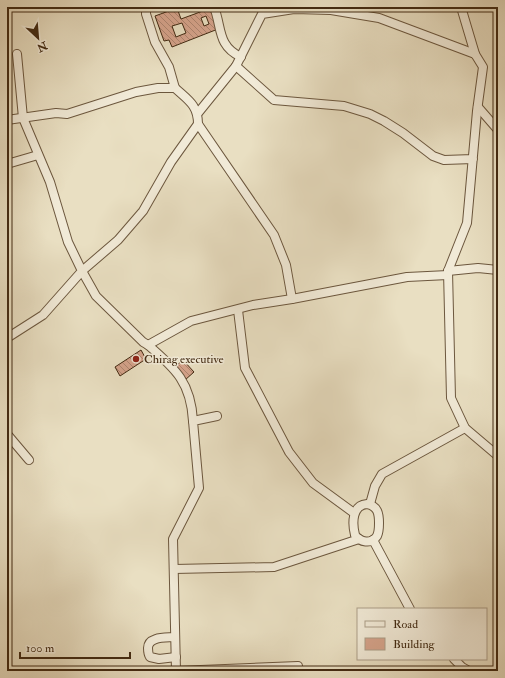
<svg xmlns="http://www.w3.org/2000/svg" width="505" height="678" viewBox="0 0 505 678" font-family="'IM FELL Double Pica',serif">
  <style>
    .building { fill: url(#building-back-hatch); stroke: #422a12; fill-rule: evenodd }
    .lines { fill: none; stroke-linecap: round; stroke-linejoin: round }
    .minor-casing { stroke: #6c573e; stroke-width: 10 }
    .minor { stroke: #f1ead7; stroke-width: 8 }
    .poi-dot { fill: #8f2418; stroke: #f1ead7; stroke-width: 1.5 }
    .labels { text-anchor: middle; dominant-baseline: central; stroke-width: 3; stroke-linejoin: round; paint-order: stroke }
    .poi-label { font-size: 12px; fill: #422a12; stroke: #f1ead7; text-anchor: start }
  </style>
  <defs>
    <pattern id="building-back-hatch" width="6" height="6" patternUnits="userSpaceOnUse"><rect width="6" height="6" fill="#d5a38b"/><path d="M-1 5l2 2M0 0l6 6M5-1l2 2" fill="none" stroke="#ae8570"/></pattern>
  </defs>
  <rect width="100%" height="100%" fill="#e9dfc2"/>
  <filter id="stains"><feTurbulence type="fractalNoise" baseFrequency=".005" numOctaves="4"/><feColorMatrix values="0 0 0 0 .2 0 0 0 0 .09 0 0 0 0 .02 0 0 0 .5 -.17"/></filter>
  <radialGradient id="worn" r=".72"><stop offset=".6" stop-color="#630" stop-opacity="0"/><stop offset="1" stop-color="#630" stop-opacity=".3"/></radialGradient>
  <g class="building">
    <path d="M 177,8 L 181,19 L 211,8 L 218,29 L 172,47 L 169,40 L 164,41 L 155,16 ZM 206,16 L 209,24 L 204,26 L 201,18 ZM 182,23 L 186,33 L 176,37 L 172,26 Z"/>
    <polygon points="141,350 146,359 120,376 115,367"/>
    <polygon points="183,360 194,372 185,380 174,367"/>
  </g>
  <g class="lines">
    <defs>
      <g id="minor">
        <polyline points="146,7 146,14 155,42 169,67 175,88"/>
        <path d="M 214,7 C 222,27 217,46 241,57"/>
        <polyline points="461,7 475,54"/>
        <polyline points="478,107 498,130"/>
        <polyline points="198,113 236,66"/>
        <path d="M 7,120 L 56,113 L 67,114 L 136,92 L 158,88 L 175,88 C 188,100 198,105 198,124 L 274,235 L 286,265 L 292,299"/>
        <polyline points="198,124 171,162 143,211 118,240 82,271 96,296 143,342 148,345 191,321 253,305 292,299 407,277 448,275"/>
        <polyline points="473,159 444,160 433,156 403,133 384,121 370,114 344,106 274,100 236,66 262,14 294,9 331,10 379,18 475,54 483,67 477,111 467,223 448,271 451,398 465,428 498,456"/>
        <polyline points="7,164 38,155"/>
        <polyline points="448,271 478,268 498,270"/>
        <polyline points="238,310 245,368 289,452 313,483 354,513"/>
        <polyline points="7,338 43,315 82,271 68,242 50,182 23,118 17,54"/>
        <path d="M 148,345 C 176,369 191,383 193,421"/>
        <polyline points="7,434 29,460"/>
        <path d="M 367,504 C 378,506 379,514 379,523 C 379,528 379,532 377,536 C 371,545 360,542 355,535 C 352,523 352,505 367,504 Z"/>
        <polyline points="370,504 375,486 382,474 465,428"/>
        <polyline points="373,540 410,609"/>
        <polyline points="174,569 274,567 359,539"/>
        <path d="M 175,637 C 167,638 148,636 148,648 C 148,652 148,654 150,657 L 159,659 L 176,657"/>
        <polyline points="454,659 462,667 469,671"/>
        <polyline points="176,671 173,539 199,488 193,421 217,416"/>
        <polyline points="176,671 298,666 298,671"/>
      </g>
    </defs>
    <use href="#minor" class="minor-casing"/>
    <use href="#minor" class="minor"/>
  </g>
  <circle class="poi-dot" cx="136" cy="359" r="4"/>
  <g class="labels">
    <g class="poi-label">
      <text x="144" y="359">Chirag executive</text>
    </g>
  </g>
  <rect width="505" height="678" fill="none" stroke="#e9dfc2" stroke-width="24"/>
  <rect x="8" y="8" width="489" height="662" fill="none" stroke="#422a12" stroke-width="2"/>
  <rect x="12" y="12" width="481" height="654" fill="none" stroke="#422a12"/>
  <rect x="357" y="608" width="130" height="52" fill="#f1ead7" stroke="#ab9d88"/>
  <rect x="365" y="621" width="20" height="6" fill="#f1ead7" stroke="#ab9d88"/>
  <text x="393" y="628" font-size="12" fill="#422a12">Road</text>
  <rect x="365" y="638" width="20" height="12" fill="#d5a38b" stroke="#ab9d88"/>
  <text x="393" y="648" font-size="12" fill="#422a12">Building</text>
  <g transform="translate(38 38) rotate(154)" stroke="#f1ead7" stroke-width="3" paint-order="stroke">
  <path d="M0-3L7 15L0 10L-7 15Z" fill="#422a12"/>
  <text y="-6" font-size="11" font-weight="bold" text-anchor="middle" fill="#422a12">N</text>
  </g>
  <path d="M20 652v6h110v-6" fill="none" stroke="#422a12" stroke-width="2"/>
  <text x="26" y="652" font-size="12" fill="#422a12" stroke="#f1ead7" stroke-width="3" paint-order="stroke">100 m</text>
  <rect width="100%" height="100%" filter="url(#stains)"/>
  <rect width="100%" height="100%" fill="url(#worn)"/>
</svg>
